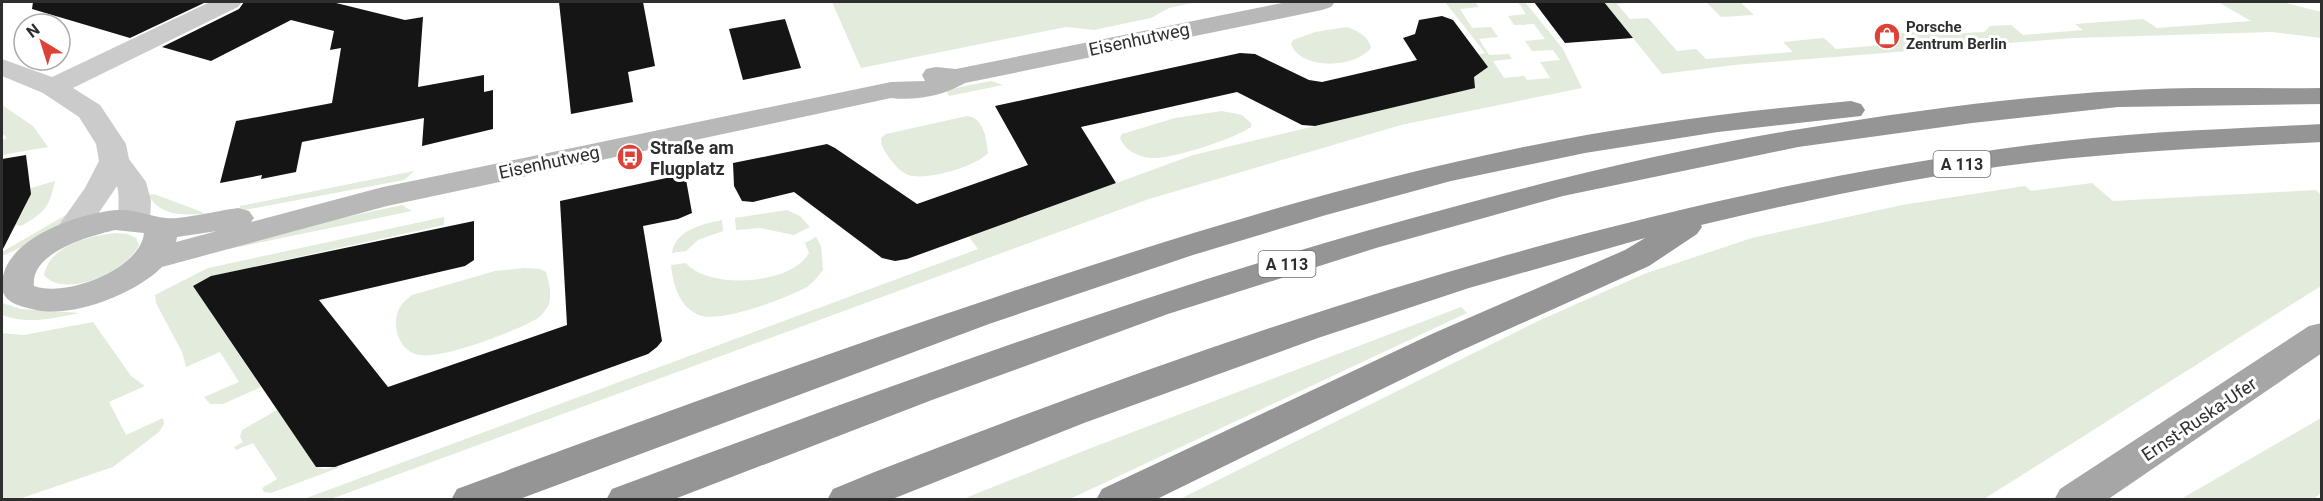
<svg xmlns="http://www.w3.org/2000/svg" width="2323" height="501" viewBox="0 0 2323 501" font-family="Roboto,sans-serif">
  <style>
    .green { fill: #e2ebdc }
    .building { fill: #151515 }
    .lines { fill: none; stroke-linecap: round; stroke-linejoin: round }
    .street { fill: #cbcbcb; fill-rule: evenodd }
    .secondary { fill: #b8b8b8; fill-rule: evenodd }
    .primary { fill: #a6a6a6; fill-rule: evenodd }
    .highway { fill: #959595; fill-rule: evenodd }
    .labels { text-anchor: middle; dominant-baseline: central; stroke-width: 6; stroke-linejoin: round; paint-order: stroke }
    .far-poi-label { font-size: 15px; font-weight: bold; fill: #2e2e2e; stroke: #fff; text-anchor: start }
    .shield { fill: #fff; stroke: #6d6d6d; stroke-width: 1.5 }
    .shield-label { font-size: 16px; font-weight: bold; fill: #2e2e2e }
    .street-label { font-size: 18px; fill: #2e2e2e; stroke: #fff }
    .poi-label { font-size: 18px; font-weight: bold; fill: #2e2e2e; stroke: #fff; text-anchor: start }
  </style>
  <rect width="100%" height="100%" fill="#fff"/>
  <g class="green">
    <polygon points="832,2 1196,2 1169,8 1151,18 1094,30 1066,27 861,68"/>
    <polygon points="1445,2 1475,2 1479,7 1460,9 1472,28 1491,27 1498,37 1479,39 1489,55 1509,54 1512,59 1493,61 1504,78 1524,76 1527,80 1550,78 1540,62 1560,60 1553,50 1532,51 1525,41 1545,39 1534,24 1514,25 1508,16 1526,14 1518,2 1525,2 1563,49 1582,88 1401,125 1149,199 331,499 301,500 978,249 969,237 1193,155 1470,89 1471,77 1478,55 1485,53"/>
    <polygon points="1604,2 1634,2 1617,4 1630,19 1648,18 1677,51 1696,49 1706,59 1793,52 1783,42 1824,38 1836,49 1895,44 1885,34 1932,31 1941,34 1984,32 1990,26 2011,25 2023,35 2083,30 2075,24 2143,19 2157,28 2251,21 2218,2 2282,2 2321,12 2322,38 2272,32 2073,38 1734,65 1662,74"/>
    <polygon points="1706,2 1740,2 1754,15 1721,17"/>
    <path d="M 1346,27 C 1357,30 1369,37 1371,48 C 1356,68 1301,71 1291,44 L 1293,40 L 1315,32 Z"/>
    <polygon points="991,81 1003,85 949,96 946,90"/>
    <polygon points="2,105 33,126 48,147 2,155 2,140 7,138 2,133"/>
    <path d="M 1222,111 L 1242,115 L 1251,123 L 1251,127 C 1234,139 1175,158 1154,158 C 1140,158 1125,151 1120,138 L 1122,134 L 1175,118 Z"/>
    <path d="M 967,116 C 983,117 987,139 988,153 C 976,167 925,181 908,175 C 900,172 892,162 888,156 C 884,150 881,146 881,138 L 886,134 Z"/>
    <polygon points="414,171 404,180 239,211 240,206"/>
    <path d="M 55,181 C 49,208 45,212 21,226 L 5,222 L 23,212 L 31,188 Z"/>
    <polygon points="2092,183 2113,201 2316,190 2321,195 2321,286 1984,499 1180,499 1538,321 1644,274 1752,238 1902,205 2025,186 2031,191"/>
    <path d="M 154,194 L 202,212 L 204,214 C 181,215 161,216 148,195 Z"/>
    <polygon points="402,205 412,211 229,249 231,242"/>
    <path d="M 78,208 C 56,230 30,244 2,256 L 2,252 Z"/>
    <polygon points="787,210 800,216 810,227 794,235 760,228 736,230 735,218"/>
    <polygon points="444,217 444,225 211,276 195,289 261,387 223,404 210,404 204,397 239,382 220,352 186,367 182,352 156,303 155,295 208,268"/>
    <path d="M 722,220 L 723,231 L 698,240 L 686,251 L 672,253 C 675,230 703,224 722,220 Z"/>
    <path d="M 115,233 L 128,234 L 136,238 L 139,245 C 127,271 65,300 44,275 C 50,245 89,236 115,233 Z"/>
    <path d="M 816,237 L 821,246 L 823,270 C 818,276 814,282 807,287 C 787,298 720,324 699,315 C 679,307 673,284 671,265 L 686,263 C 709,290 791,285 809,253 L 805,243 Z"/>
    <path d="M 524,268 L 540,269 L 546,272 C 549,282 552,293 549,304 C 547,309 542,315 538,318 C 517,331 443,359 420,355 C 398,352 389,322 402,304 C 404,301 409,298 412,295 L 495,271 Z"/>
    <path d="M 2,303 L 21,309 L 80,313 C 54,318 27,325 2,315 Z"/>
    <polygon points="1461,307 1467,313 1070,499 963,499 1091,448"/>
    <polygon points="93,322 131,376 145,386 109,402 126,435 163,418 164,424 159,432 113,467 19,499 2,499 2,333 24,335"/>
    <polygon points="277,410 318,467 324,469 338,466 338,468 271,493 264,492 262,488 277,479 253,443 236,450 234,447 243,442 240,437 242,430"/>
    <polygon points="2321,418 2321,493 2314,499 2181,499"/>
  </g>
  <g class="building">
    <polygon points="33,2 206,2 130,38 32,9"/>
    <polygon points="244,2 332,2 405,20 423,17 418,87 484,75 484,92 493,90 493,129 422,146 424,118 302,142 296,172 261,179 262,175 220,183 236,121 332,103 341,48 330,50 334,31 291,20 211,61 162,47 239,9"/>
    <polygon points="559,2 643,2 655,66 628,72 633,102 571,114"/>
    <polygon points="1534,2 1604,2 1633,38 1565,43"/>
    <polygon points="1442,16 1453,20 1488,67 1474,77 1475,88 1315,126 1302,125 1237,92 1081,127 1116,183 907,259 895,261 882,258 794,192 753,202 742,201 734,186 733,163 827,144 835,148 917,204 1028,165 995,106 1240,53 1255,54 1309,80 1322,82 1417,60 1403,38 1415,34 1419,20"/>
    <polygon points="785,19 801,68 743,80 729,29"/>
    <polygon points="26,155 31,194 2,251 2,159"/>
    <polygon points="685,174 692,213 678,219 643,226 662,341 657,347 648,354 335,467 316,467 193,286 211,276 474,221 474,260 465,266 319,300 388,387 567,325 560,201"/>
  </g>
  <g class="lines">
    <path class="street" d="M 210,2 L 242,2 L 238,7 L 73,88 L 100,105 L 126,144 L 129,159 L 146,182 L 151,201 L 150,220 L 145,227 L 134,230 L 123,227 C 115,215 121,200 117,186 L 81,239 L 70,242 L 59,239 L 54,232 L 85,188 L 99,161 L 96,144 L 79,117 L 43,93 L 2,76 L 2,59 L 52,77 Z"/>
    <path class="secondary" d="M 1287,2 L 1335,2 L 1331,7 L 1322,10 L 965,83 C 942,96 916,101 891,98 L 387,206 L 162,267 C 135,294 70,320 32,309 C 19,306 3,302 2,287 C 0,239 79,213 117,210 C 135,209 149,216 166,218 C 179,220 222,210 238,208 L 249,211 L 254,218 L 251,222 L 383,187 L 891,82 L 925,81 L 922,75 L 926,69 L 936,67 L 956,69 ZM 115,230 L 144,233 C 141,269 65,298 34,286 C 30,252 90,236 115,230 ZM 217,231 L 176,242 L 177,237 Z"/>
    <polygon class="primary" points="2322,323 2322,353 2107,500 2054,500 2060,489 2309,326"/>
    <g class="highway">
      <path d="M 2322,88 L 2322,104 L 2118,107 L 1972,123 L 1798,147 L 1563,196 L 1376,248 L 1168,314 L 932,400 L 672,500 L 606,500 L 612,489 C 890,386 1167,283 1453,207 C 1567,176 1683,148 1800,129 C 1904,112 2012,97 2117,91 C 2185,86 2254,89 2322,88 Z"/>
      <path d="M 1851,101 L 1861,104 L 1865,110 L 1861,116 L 1718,132 L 1585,153 L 1451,181 L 1326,215 L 1193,255 L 989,324 L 517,500 L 451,500 L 457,489 C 635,423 813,358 993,298 C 1165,240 1340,185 1519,148 C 1629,125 1739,111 1851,101 Z"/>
      <path d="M 2322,124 L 2322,142 C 2226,147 2131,151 2036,162 C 1923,175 1811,199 1701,225 L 1702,227 L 1697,234 L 1649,266 L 1460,351 L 1155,500 L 1096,500 L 1102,489 L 1434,333 L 1625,250 L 1645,238 L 1469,288 L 1318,338 L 1084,423 L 890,500 L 827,500 L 833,489 L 877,471 C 1250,326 1632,197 2030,145 C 2126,132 2224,129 2322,124 Z"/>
    </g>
  </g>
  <defs>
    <symbol id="shop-disc" viewBox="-11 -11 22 22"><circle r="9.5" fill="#de4137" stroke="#fff"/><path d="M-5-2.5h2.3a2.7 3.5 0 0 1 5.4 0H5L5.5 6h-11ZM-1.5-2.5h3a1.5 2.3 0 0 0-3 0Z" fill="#fff"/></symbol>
    <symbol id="bus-disc" viewBox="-11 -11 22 22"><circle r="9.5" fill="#de4137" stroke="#fff"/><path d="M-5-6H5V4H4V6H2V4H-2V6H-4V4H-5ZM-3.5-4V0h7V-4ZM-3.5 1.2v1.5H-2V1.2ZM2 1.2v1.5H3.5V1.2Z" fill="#fff"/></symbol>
  </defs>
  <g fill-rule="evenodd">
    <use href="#shop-disc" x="1872" y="21" width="30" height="30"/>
    <use href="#bus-disc" x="615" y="142" width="30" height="30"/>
  </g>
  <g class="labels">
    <g class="far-poi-label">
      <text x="1906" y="27">Porsche<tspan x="1906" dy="17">Zentrum Berlin</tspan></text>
    </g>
    <g class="shield">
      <rect x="1933.5" y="151" width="57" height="26" rx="4.5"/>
      <rect x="1258.5" y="251" width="57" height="26" rx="4.5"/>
    </g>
    <g class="shield-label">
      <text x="1962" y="164">A 113</text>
      <text x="1287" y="264">A 113</text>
    </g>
    <g class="street-label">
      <text transform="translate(1139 39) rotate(-12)">Eisenhutweg</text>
      <text transform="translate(549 162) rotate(-12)">Eisenhutweg</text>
      <text transform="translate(2199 419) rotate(-34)">Ernst-Ruska-Ufer</text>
    </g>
    <g class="poi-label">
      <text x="650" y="147">Straße am<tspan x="650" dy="21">Flugplatz</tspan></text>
    </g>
  </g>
  <rect width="2323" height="501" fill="none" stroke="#2e2e2e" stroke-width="6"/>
  <g transform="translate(42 42) rotate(322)"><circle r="28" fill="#ffffff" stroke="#ababab" stroke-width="1.5"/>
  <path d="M0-4.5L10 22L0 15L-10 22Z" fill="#de4137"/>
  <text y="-9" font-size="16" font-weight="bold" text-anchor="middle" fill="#2e2e2e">N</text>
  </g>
</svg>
